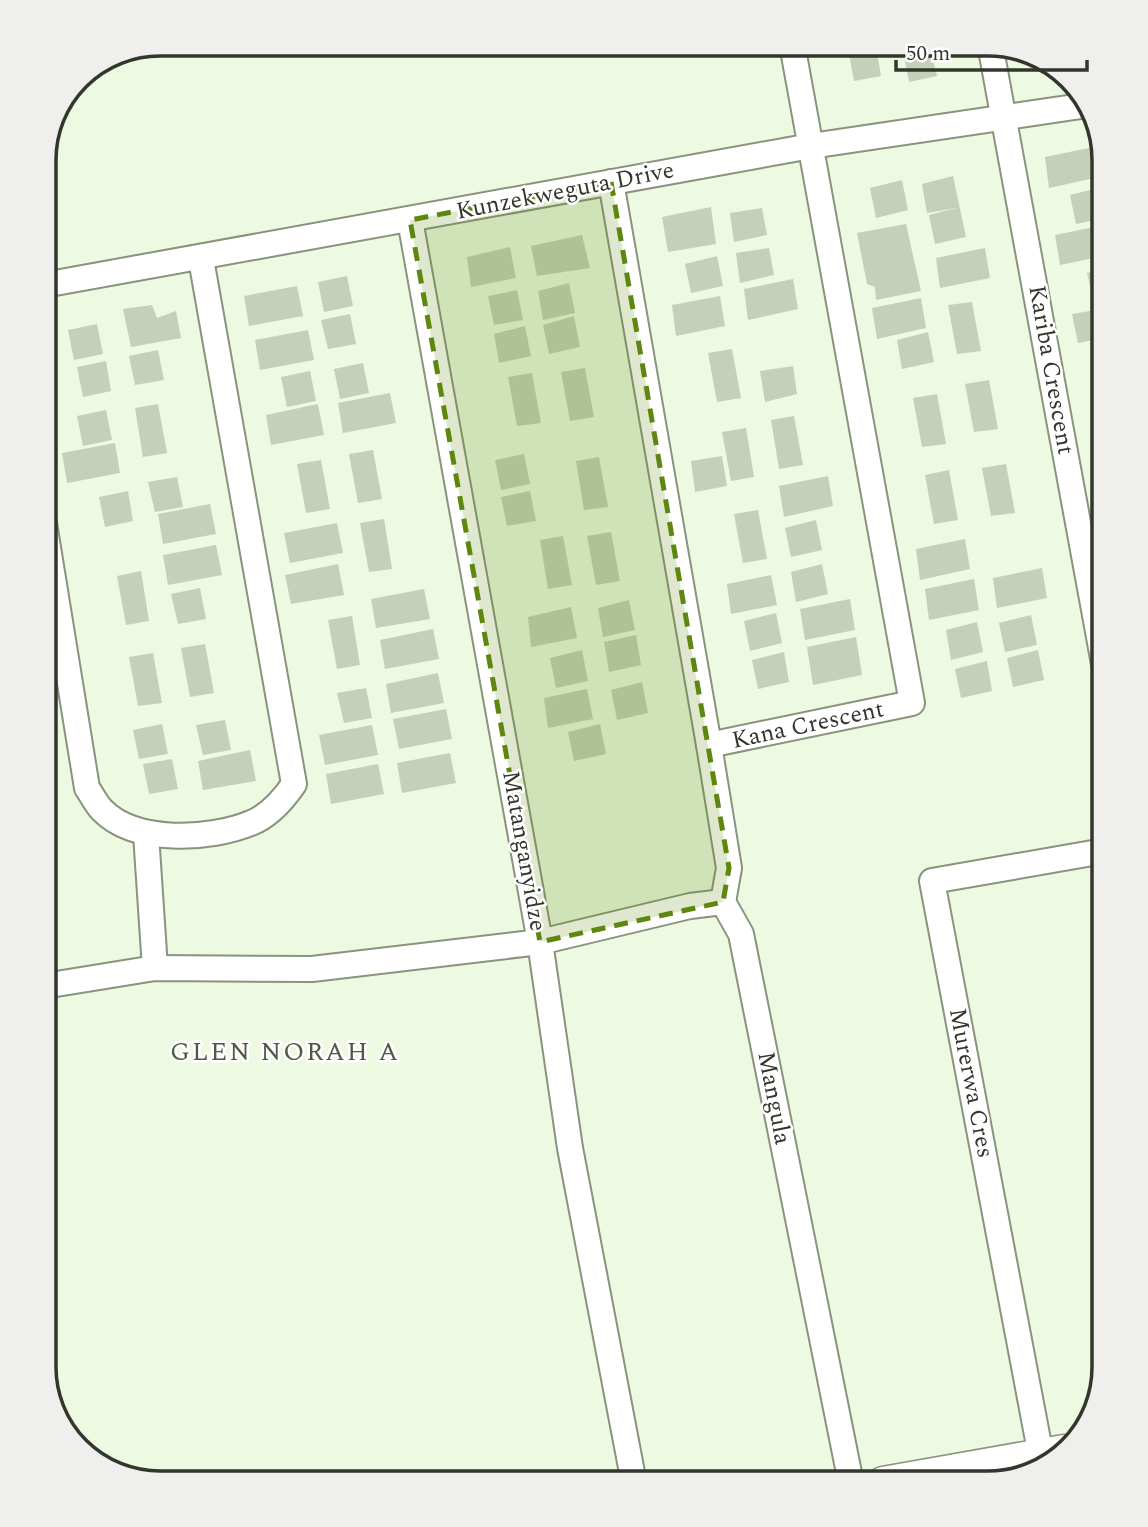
<svg xmlns="http://www.w3.org/2000/svg" width="1148" height="1527" viewBox="0 0 1148 1527" font-family="Spectral,serif">
  <style>
    .building { fill: #c4d0b8 }
    .lines { fill: none; stroke-linecap: round; stroke-linejoin: round }
    .minor-casing { stroke: #89937d; stroke-width: 28 }
    .tertiary-casing { stroke: #89937d; stroke-width: 35 }
    .minor { stroke: #fff; stroke-width: 24 }
    .tertiary { stroke: #fff; stroke-width: 32 }
    .marked { fill: #5e8710; fill-opacity: 0.2; stroke: #5e8710; stroke-width: 5; stroke-dasharray: 14 9; stroke-linejoin: round }
    .labels { text-anchor: middle; dominant-baseline: central; stroke-width: 5; stroke-linejoin: round; paint-order: stroke }
    .street-label { font-size: 24px; fill: #32362d; stroke: #fff }
    .neighbourhood-label { font-size: 26px; letter-spacing: 2px; fill: #505945; stroke: #fff }
    .rim { fill: none; stroke: #32362d; stroke-width: 3.5 }
  </style>
  <rect width="100%" height="100%" fill="#edf9e1"/>
  <g class="building">
    <polygon points="929,45 937,76 909,82 903,50"/>
    <polygon points="876,47 881,76 854,81 849,54"/>
    <polygon points="1094,147 1099,177 1049,188 1045,157"/>
    <polygon points="953,176 966,237 935,244 929,215 956,208 927,213 922,184"/>
    <polygon points="902,180 908,210 876,218 870,188"/>
    <polygon points="1102,187 1104,218 1076,224 1070,195"/>
    <polygon points="711,207 716,244 668,252 662,217"/>
    <polygon points="762,208 767,235 734,242 730,213"/>
    <polygon points="906,224 921,291 876,300 875,287 867,284 857,233"/>
    <polygon points="1104,225 1104,256 1060,265 1055,235"/>
    <polygon points="582,235 590,268 537,276 531,246"/>
    <polygon points="510,247 516,278 471,287 467,257"/>
    <polygon points="769,248 774,275 740,283 736,253"/>
    <polygon points="985,248 990,278 940,288 936,258"/>
    <polygon points="717,256 723,286 691,293 685,264"/>
    <polygon points="1104,270 1104,338 1078,343 1072,314 1096,310 1087,273"/>
    <polygon points="347,276 353,306 324,312 318,282"/>
    <polygon points="793,279 798,309 748,320 744,289"/>
    <polygon points="569,283 575,313 543,320 538,291"/>
    <polygon points="297,286 303,316 249,326 244,296"/>
    <polygon points="517,290 523,320 494,325 488,296"/>
    <polygon points="720,296 725,326 676,336 672,305"/>
    <polygon points="921,298 926,328 877,339 872,308"/>
    <polygon points="972,302 981,351 957,354 948,305"/>
    <polygon points="152,305 157,318 176,311 181,338 131,347 123,309"/>
    <polygon points="350,314 356,344 328,349 321,320"/>
    <polygon points="574,316 580,347 549,354 543,325"/>
    <polygon points="97,324 103,354 74,360 68,330"/>
    <polygon points="525,326 531,356 499,363 494,334"/>
    <polygon points="308,330 314,360 260,370 255,340"/>
    <polygon points="928,332 934,362 902,369 897,340"/>
    <polygon points="732,349 741,398 717,402 708,353"/>
    <polygon points="158,350 164,380 135,385 129,356"/>
    <polygon points="106,361 111,391 83,397 77,367"/>
    <polygon points="363,363 369,393 340,399 334,369"/>
    <polygon points="793,366 797,394 765,402 760,371"/>
    <polygon points="585,368 594,417 570,421 561,372"/>
    <polygon points="310,371 316,401 287,407 281,377"/>
    <polygon points="532,373 541,423 517,426 508,377"/>
    <polygon points="989,380 998,429 974,432 965,384"/>
    <polygon points="390,393 396,423 343,433 338,403"/>
    <polygon points="937,394 946,444 922,447 913,398"/>
    <polygon points="158,404 167,453 143,457 135,408"/>
    <polygon points="318,404 324,435 271,445 266,415"/>
    <polygon points="106,410 112,440 83,446 77,416"/>
    <polygon points="794,416 803,465 779,469 771,420"/>
    <polygon points="746,428 754,477 731,481 722,432"/>
    <polygon points="115,443 120,473 67,483 62,453"/>
    <polygon points="373,450 382,499 358,503 349,454"/>
    <polygon points="524,454 530,484 501,490 495,460"/>
    <polygon points="722,456 727,486 695,492 691,461"/>
    <polygon points="599,457 608,507 584,510 576,461"/>
    <polygon points="321,460 330,509 306,513 297,464"/>
    <polygon points="1006,464 1015,513 991,516 982,468"/>
    <polygon points="949,470 958,520 934,524 925,475"/>
    <polygon points="828,476 833,506 784,517 779,486"/>
    <polygon points="177,477 183,507 155,512 148,482"/>
    <polygon points="128,491 133,521 105,527 99,497"/>
    <polygon points="530,491 536,521 507,526 501,497"/>
    <polygon points="210,504 216,534 163,544 158,514"/>
    <polygon points="758,510 767,559 743,563 734,514"/>
    <polygon points="384,519 392,569 369,572 360,523"/>
    <polygon points="816,520 822,550 791,557 785,528"/>
    <polygon points="337,523 343,553 290,563 284,533"/>
    <polygon points="611,532 620,581 596,585 587,536"/>
    <polygon points="563,536 572,585 548,589 540,540"/>
    <polygon points="965,539 970,569 920,580 916,549"/>
    <polygon points="216,545 222,575 168,585 163,555"/>
    <polygon points="338,564 344,595 291,604 285,575"/>
    <polygon points="822,564 828,594 796,602 791,572"/>
    <polygon points="1042,568 1047,598 997,608 993,578"/>
    <polygon points="141,571 149,621 126,625 117,576"/>
    <polygon points="771,575 777,605 731,614 727,584"/>
    <polygon points="974,579 979,610 929,620 925,589"/>
    <polygon points="200,588 206,619 178,624 171,594"/>
    <polygon points="424,589 430,619 376,628 371,599"/>
    <polygon points="850,599 855,630 805,640 800,609"/>
    <polygon points="629,600 635,630 603,637 598,608"/>
    <polygon points="571,607 577,638 531,647 528,617"/>
    <polygon points="776,613 782,643 750,651 744,621"/>
    <polygon points="1031,615 1037,645 1005,652 999,623"/>
    <polygon points="352,616 360,665 337,669 328,620"/>
    <polygon points="977,622 983,652 951,660 946,630"/>
    <polygon points="433,629 439,659 385,669 380,640"/>
    <polygon points="636,635 641,665 609,672 604,642"/>
    <polygon points="856,637 862,675 813,685 807,647"/>
    <polygon points="205,644 214,693 190,697 181,648"/>
    <polygon points="582,650 588,681 556,688 550,658"/>
    <polygon points="1038,650 1044,680 1013,687 1007,658"/>
    <polygon points="784,652 789,682 758,689 752,660"/>
    <polygon points="153,653 162,703 138,706 129,657"/>
    <polygon points="987,661 992,691 961,698 955,669"/>
    <polygon points="438,673 444,703 391,713 386,684"/>
    <polygon points="642,682 648,713 617,720 611,690"/>
    <polygon points="366,688 372,718 344,723 337,693"/>
    <polygon points="587,689 593,719 548,728 544,698"/>
    <polygon points="446,709 452,739 399,749 393,719"/>
    <polygon points="225,720 231,750 203,755 196,725"/>
    <polygon points="162,724 168,754 139,759 133,730"/>
    <polygon points="600,724 606,754 574,761 568,732"/>
    <polygon points="372,725 378,755 325,765 319,735"/>
    <polygon points="250,750 256,781 203,790 198,761"/>
    <polygon points="450,753 456,783 402,793 397,763"/>
    <polygon points="172,759 178,789 149,794 143,764"/>
    <polygon points="378,764 384,794 331,804 326,774"/>
    <polygon points="44,826 51,857 44,858"/>
  </g>
  <g class="lines">
    <defs>
      <g id="minor">
        <polyline points="990,44 1104,664"/>
        <polyline points="611,182 709,745 912,703 792,44"/>
        <polyline points="410,220 540,942 570,1148 634,1483"/>
        <polyline points="44,285 811,146 1088,105"/>
        <path d="M 44,523 L 87,788 C 92,795 96,804 102,810 C 135,844 210,840 251,823 C 269,816 283,800 294,784 L 201,259"/>
        <polyline points="709,745 729,868 723,902"/>
        <polyline points="146,834 155,968"/>
        <polyline points="44,986 155,968 312,969 540,942 690,906 723,902 741,934 851,1483"/>
        <polyline points="1041,1456 932,881 1104,851"/>
      </g>
      <polyline id="tertiary" points="883,1483 1064,1451"/>
    </defs>
    <use href="#minor" class="minor-casing"/>
    <use href="#tertiary" class="tertiary-casing"/>
    <use href="#minor" class="minor"/>
    <use href="#tertiary" class="tertiary"/>
  </g>
  <path class="marked" d="M 611,182 L 729,868 L 723,902 L 540,942 L 410,220 Z"/>
  <g class="labels">
    <g class="street-label">
      <text transform="translate(565 191) rotate(-11)">Kunzekweguta Drive</text>
      <text transform="translate(1051 370) rotate(80)">Kariba Crescent</text>
      <text transform="translate(808 725) rotate(-12)">Kana Crescent</text>
      <text transform="translate(524 851) rotate(80)">Matanganyidze</text>
      <text transform="translate(971 1083) rotate(79)">Murerwa Cres</text>
      <text transform="translate(774 1098) rotate(79)">Mangula</text>
    </g>
    <g class="neighbourhood-label">
      <text x="285" y="1052">GLEN NORAH A</text>
    </g>
  </g>
  <path d="M0 0H1148V1527H0ZM160 56H988A104 104 0 0 1 1092 160V1367A104 104 0 0 1 988 1471H160A104 104 0 0 1 56 1367V160A104 104 0 0 1 160 56Z" fill="#efefee" fill-rule="evenodd"/>
  <path class="rim" d="M160 56H988A104 104 0 0 1 1092 160V1367A104 104 0 0 1 988 1471H160A104 104 0 0 1 56 1367V160A104 104 0 0 1 160 56Z"/>
  <path d="M896 60v10h191v-10" fill="none" stroke="#32362d" stroke-width="3.5"/>
  <text x="906" y="60" font-size="21" fill="#32362d" stroke="#ffffff" stroke-width="5" paint-order="stroke">50 m</text>
</svg>
